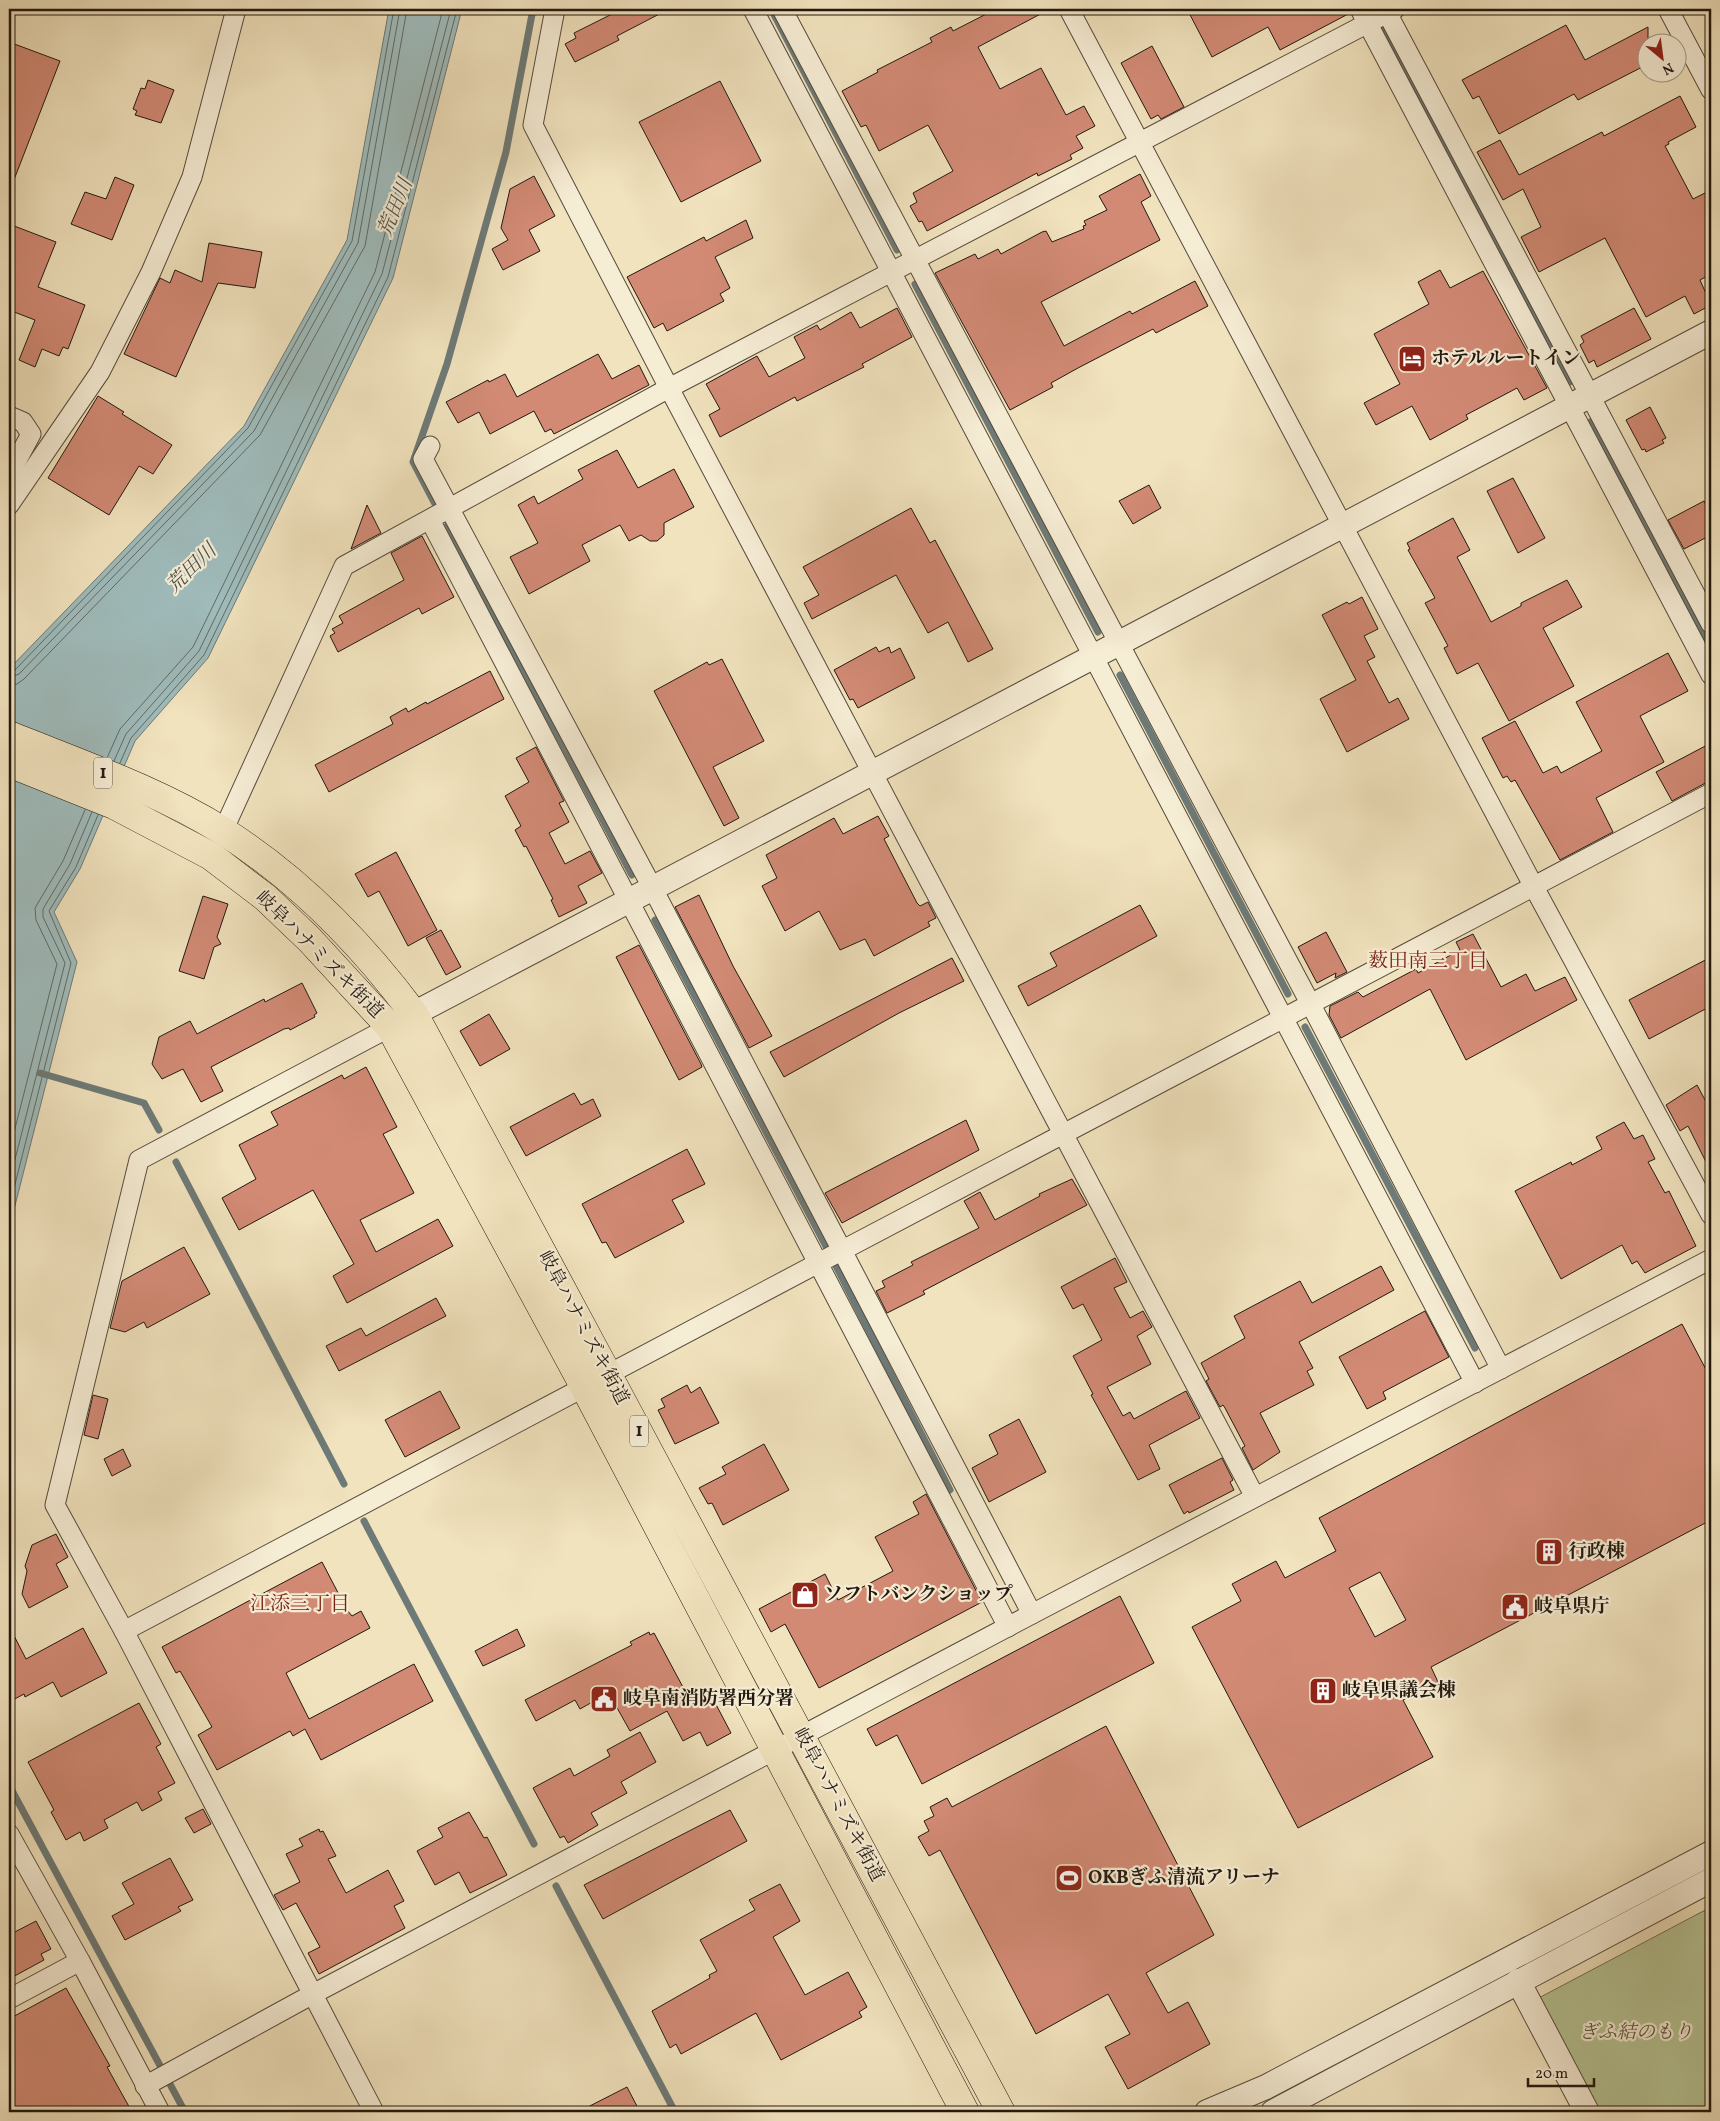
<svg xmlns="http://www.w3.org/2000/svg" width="1720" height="2121" viewBox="0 0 1720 2121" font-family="Vollkorn,'Noto Serif JP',serif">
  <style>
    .green { fill: #b6c494; stroke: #6c6e52 }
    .water { fill: #9fbcbc; stroke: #6d7a77 }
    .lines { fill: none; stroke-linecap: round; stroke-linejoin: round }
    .shore { stroke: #606a66; stroke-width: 1 }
    .stream { stroke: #6d7a77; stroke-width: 7 }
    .building { fill: #d28a75; stroke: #221810; fill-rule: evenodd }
    .minor-casing { stroke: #564b3c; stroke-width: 21 }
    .tertiary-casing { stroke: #564b3c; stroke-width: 26 }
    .primary-casing { stroke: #221810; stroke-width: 29 }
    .minor { stroke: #f6edd5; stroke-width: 19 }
    .tertiary { stroke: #f6edd5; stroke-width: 24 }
    .primary { stroke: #f1e3be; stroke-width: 28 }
    .labels { text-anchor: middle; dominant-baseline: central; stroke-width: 4.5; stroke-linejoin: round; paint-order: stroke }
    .shield { fill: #f6edd5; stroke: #62584b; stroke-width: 1 }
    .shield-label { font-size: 18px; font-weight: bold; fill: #221810 }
    .poi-label { font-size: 19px; font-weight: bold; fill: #221810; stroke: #f6edd5; text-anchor: start }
    .street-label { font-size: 19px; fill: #221810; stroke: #f6edd5 }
    .park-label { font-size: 19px; font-style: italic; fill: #56543e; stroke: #f6edd5 }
    .water-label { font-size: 20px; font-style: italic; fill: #4e514c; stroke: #f6edd5 }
    .neighbourhood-label { font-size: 20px; fill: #7a1f14; stroke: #f6edd5 }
  </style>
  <rect width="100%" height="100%" fill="#f1e3be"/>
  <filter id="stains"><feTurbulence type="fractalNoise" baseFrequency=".004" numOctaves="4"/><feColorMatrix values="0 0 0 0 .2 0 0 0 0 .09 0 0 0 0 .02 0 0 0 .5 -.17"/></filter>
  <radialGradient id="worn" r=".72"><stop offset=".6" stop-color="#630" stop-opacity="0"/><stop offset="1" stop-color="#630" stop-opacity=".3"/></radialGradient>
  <polygon class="green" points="1711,1907 1711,2112 1592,2112 1533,2001"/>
  <polygon class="water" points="389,9 462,9 393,278 208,658 135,741 80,869 54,912 77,962 9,1229 9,669 244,426 347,240"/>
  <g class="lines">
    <g class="shore">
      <polyline points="9,672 15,670 248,428 352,241 394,9"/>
      <polyline points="9,678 19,674 254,431 358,243 400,9"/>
      <polyline points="9,685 17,684 24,679 260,435 365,246 407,9"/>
      <polyline points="107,758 120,729 193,647 375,272 443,9"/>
      <polyline points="114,761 126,734 199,651 382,274 451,9"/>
      <polyline points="120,763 131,738 204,655 388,277 457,9"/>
      <polyline points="9,1152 57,964 36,920 35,908 63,861 85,810"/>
      <polyline points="9,1183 65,963 43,917 43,909 70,864 92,812"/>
      <polyline points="9,1208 71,963 49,911 76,867 98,815"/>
    </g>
    <g class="stream">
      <polyline points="771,9 897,250"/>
      <polyline points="1381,26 1570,382"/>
      <polyline points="915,284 1098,632"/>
      <polyline points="1590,422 1711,652"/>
      <polyline points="436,506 413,462 447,364 506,152 533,9"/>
      <polyline points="447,526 632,875"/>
      <polyline points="1120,675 1288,994"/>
      <polyline points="655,920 828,1250"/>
      <polyline points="1305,1027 1475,1348"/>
      <polyline points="40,1073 144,1103 159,1130"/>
      <polyline points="176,1162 344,1484"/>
      <polyline points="836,1266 950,1490"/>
      <polyline points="364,1521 534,1844"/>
      <polyline points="9,1785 185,2112"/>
      <polyline points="556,1886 675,2112"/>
    </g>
  </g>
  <g class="building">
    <polygon points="622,9 669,9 617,36 619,40 575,62 565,44 576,38 574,33"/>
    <polygon points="996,9 1050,9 978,47 1000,89 1041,68 1066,115 1084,106 1095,126 1076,136 1083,148 1070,155 1072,159 1038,176 1037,173 927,231 922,221 919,222 910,206 917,202 913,193 953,171 928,125 879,151 866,125 861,127 842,91 878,72 877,70 932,42 930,38 951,27 953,31"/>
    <polygon points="1187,9 1349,9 1350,13 1280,50 1268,27 1212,57"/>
    <polygon points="1566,25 1585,60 1648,27 1648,64 1578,100 1574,94 1499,134 1479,96 1473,99 1462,80"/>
    <polygon points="9,42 60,61 10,190 9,190"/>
    <polygon points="1152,46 1184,107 1161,119 1158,115 1151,119 1121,63"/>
    <polygon points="148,80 174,90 161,123 135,115 137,111 133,109 141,88 145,89"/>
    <polygon points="720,81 761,161 681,202 639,122"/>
    <polygon points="1680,96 1696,127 1668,142 1669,144 1665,146 1693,199 1711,190 1711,274 1700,280 1711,305 1694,314 1685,296 1646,317 1605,238 1539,272 1521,237 1541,227 1523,189 1503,200 1477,152 1500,140 1519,175 1602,132 1604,136"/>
    <polygon points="1140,174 1151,196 1141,202 1160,240 1041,302 1064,346 1130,311 1132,314 1195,281 1208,306 1156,333 1153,329 1078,368 1051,383 1053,387 1010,410 935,273 975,254 978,259 998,249 1001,254 1042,232 1046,231 1052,242 1084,229 1083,226 1086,225 1084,221 1107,210 1099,196"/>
    <polygon points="534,176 555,216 529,230 540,251 503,270 492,249 508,240 501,228 510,189"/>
    <polygon points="115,177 134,185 112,240 71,224 85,192 106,199"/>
    <polygon points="746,220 753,238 715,257 730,288 720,294 724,301 667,331 663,323 654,328 627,277 704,237 706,241"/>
    <polygon points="9,224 56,242 38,287 85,305 68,349 63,347 59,356 42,349 35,367 19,360 35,320 9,310"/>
    <polygon points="209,243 262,252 255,288 218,283 176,377 124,354 160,278 170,283 175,270 202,282"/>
    <polygon points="1440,270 1450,288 1483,271 1547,388 1524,400 1517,388 1466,415 1468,419 1430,440 1412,406 1376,425 1364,403 1400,384 1374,334 1429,304 1418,282"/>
    <polygon points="897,308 912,337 862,364 864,367 797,401 795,397 720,437 709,415 720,409 706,384 757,356 769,377 805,358 794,337 817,325 820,330 851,312 860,328"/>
    <polygon points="1634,308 1651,339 1597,367 1594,360 1589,363 1580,345 1584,342 1581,336"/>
    <polygon points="598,354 612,379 639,365 649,385 554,434 551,429 545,432 534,411 490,434 479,412 458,423 446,402 488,380 489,382 505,374 517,397"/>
    <polygon points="98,396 124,412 122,414 172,445 153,474 139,466 109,515 48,478"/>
    <polygon points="1650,407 1666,438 1662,440 1664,443 1646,452 1645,449 1642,450 1626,420"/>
    <polygon points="617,450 638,488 674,469 694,507 664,523 664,535 657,541 650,541 641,535 629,541 620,525 582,545 590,561 529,594 510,557 538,543 518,505 534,496 538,504 583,479 578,470"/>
    <polygon points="1513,478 1545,538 1518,553 1487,491"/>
    <polygon points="1149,485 1161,508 1133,524 1119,501"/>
    <polygon points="1704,501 1711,514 1711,535 1684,549 1668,520"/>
    <polygon points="367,505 381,533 351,549"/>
    <polygon points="911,508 930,543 935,540 993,649 968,662 948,622 928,633 896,575 812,619 804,603 819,595 803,567"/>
    <polygon points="1453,518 1470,550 1457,557 1491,622 1521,606 1521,603 1567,580 1582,607 1543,628 1574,686 1509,721 1478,663 1457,674 1444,648 1448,646 1425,603 1435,598 1408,550 1410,549 1407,543"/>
    <polygon points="422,536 454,597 422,614 419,608 338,652 330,636 335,633 332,629 343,623 339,616 404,580 391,553"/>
    <polygon points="1362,597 1378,629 1364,636 1375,657 1367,661 1389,703 1398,698 1409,719 1347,752 1320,699 1356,680 1322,615 1347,602 1349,604"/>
    <polygon points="876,647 879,652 889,647 891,653 900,648 915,678 858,708 853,699 850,700 834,670"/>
    <polygon points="1668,653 1688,691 1640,716 1664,762 1596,798 1613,832 1560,860 1515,780 1511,782 1507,776 1503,778 1482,738 1515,721 1543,773 1557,766 1561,773 1602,751 1576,702"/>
    <polygon points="722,659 764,741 713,767 739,818 724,826 654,691 707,662 709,665"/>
    <polygon points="490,671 504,699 329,792 315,765 393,724 390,717 406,708 408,712 426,702 427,704"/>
    <polygon points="1711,743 1711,780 1672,801 1656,772"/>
    <polygon points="536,747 564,801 559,803 569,822 549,833 565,864 590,851 602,873 578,886 587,903 559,917 551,900 553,899 526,846 524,847 515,830 521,826 505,796 529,782 516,758"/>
    <polygon points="878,816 889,836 884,839 917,903 920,906 928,902 936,918 928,922 930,926 874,956 865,939 840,950 819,911 785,931 762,886 777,878 766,855 834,818 843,834"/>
    <polygon points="396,852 437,930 408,946 379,891 368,897 355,874"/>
    <polygon points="699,895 733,966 772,1036 749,1048 675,907"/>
    <polygon points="203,896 228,904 217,937 221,944 214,947 204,979 179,971"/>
    <polygon points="1140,905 1157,936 1028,1006 1018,986 1057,966 1050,953"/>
    <polygon points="441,930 461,967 446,975 426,938"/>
    <polygon points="1326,932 1347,972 1335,978 1336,973 1317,983 1298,947"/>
    <polygon points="1473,934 1501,987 1526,974 1535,991 1565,977 1577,1000 1466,1060 1430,989 1341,1038 1329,1015 1330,1006 1358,992 1363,997 1416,969 1418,973 1460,950 1456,942"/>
    <polygon points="639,945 701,1064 702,1067 679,1080 616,957"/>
    <polygon points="1711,957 1711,1006 1649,1039 1629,1000"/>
    <polygon points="952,958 964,981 899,1013 784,1077 770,1052"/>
    <polygon points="302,983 317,1013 314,1015 315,1017 290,1030 289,1028 284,1029 211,1067 223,1091 201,1102 183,1069 162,1079 152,1064 159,1037 190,1021 197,1034 264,999 265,1002"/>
    <polygon points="489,1014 510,1049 480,1066 460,1031"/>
    <polygon points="366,1067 397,1127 383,1134 414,1193 360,1220 376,1252 438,1219 453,1246 347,1303 333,1276 354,1264 313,1190 239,1230 222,1198 256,1179 239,1145 278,1125 271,1112 342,1075 344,1079"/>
    <polygon points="1697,1085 1711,1111 1711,1172 1688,1126 1680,1131 1666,1105"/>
    <polygon points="574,1093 581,1105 593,1099 601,1116 526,1156 510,1127"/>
    <polygon points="966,1120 979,1150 842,1223 825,1193"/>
    <polygon points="1624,1122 1634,1139 1643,1135 1655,1159 1648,1162 1665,1193 1669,1191 1696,1246 1645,1273 1637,1261 1632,1264 1622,1245 1561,1279 1515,1191 1571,1162 1572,1165 1602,1149 1596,1137"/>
    <polygon points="687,1149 705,1184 672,1200 684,1222 615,1258 606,1242 602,1243 582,1204"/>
    <polygon points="1072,1179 1087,1205 923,1291 925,1294 887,1313 876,1291 885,1287 882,1281 913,1265 911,1262 979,1228 964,1201 980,1192 995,1220 1040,1196 1039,1194"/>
    <polygon points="184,1247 210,1294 147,1328 144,1322 125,1332 110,1328 122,1281"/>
    <polygon points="1115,1258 1127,1282 1114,1288 1130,1318 1143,1311 1152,1327 1137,1336 1151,1364 1107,1387 1123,1416 1130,1412 1134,1419 1186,1391 1200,1418 1149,1445 1160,1469 1138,1480 1091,1395 1093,1394 1073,1356 1102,1340 1083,1304 1073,1309 1061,1287"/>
    <polygon points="1381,1266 1394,1290 1299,1342 1313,1368 1307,1371 1314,1385 1260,1413 1280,1452 1253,1470 1242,1448 1245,1446 1225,1408 1223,1405 1220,1407 1206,1381 1209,1379 1201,1363 1245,1338 1234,1316 1300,1281 1312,1303"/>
    <polygon points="436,1298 446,1316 339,1371 326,1346 361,1328 366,1336"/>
    <polygon points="1425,1311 1449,1357 1383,1392 1386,1399 1367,1409 1339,1357"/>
    <path d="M 1682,1324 L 1711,1379 L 1711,1520 L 1431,1667 L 1438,1682 L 1403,1700 L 1433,1757 L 1298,1828 L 1192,1627 L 1241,1601 L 1232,1584 L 1276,1561 L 1285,1578 L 1336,1551 L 1319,1518 ZM 1380,1572 L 1406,1620 L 1375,1637 L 1349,1588 Z"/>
    <polygon points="687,1385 691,1393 700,1387 719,1423 675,1444 658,1410 665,1407 661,1399"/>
    <polygon points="440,1391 460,1428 405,1457 385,1420"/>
    <polygon points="93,1395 108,1399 98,1439 84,1435"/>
    <polygon points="1019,1419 1046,1472 989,1502 972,1468 998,1454 989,1435"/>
    <polygon points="764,1444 789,1490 723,1525 712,1503 708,1504 699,1488 726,1474 722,1467"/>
    <polygon points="123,1449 131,1466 112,1476 104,1459"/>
    <polygon points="1222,1458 1233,1480 1230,1482 1234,1490 1189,1513 1188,1511 1184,1514 1169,1485"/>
    <polygon points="926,1494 982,1602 819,1688 785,1624 771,1632 759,1609 825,1574 838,1600 893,1571 875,1537 919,1514 913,1502"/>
    <polygon points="56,1534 68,1557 56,1564 68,1587 29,1608 22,1594 27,1571 25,1566 32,1545"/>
    <polygon points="322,1562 347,1610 352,1616 361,1611 370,1628 286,1673 309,1719 414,1664 433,1701 321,1760 305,1729 293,1736 290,1731 217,1770 198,1735 212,1727 180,1671 176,1673 162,1647"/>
    <polygon points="1120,1596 1154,1663 922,1784 897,1735 876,1746 867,1729"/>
    <polygon points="9,1626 26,1659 83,1628 107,1673 61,1697 53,1682 25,1697 24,1694 9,1702"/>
    <polygon points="517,1629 525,1646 483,1666 475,1651"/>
    <polygon points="649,1632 650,1635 654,1633 692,1704 711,1695 731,1733 707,1746 700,1732 683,1741 667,1711 630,1731 611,1697 599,1704 596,1700 580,1709 575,1700 536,1721 525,1700 632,1645 630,1642"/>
    <polygon points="139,1703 161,1744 156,1747 175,1783 158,1792 162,1800 142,1811 137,1802 104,1820 108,1828 84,1841 80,1832 66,1840 51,1812 54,1810 28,1762"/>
    <polygon points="1106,1726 1214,1935 1146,1973 1168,2013 1188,2002 1210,2044 1128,2089 1105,2047 1130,2034 1108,1994 1036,2034 940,1850 929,1856 918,1837 929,1831 924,1821 934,1816 930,1807 947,1798 952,1807"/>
    <polygon points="640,1732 656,1762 621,1782 627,1793 591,1813 598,1825 568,1843 564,1836 560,1838 533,1788 570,1768 574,1776 610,1756 607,1750"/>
    <polygon points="203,1809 211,1824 194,1833 185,1818"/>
    <polygon points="730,1810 747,1841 603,1919 584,1885"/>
    <polygon points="469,1812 484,1838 487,1837 507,1875 470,1893 459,1872 435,1885 417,1851 443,1837 438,1828"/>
    <polygon points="319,1829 320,1832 323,1831 336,1856 328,1859 346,1893 388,1870 404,1901 394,1906 405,1928 319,1974 308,1953 320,1947 296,1903 283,1910 274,1895 300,1882 286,1854 303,1846 299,1839"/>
    <polygon points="170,1858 193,1900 178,1907 181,1911 125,1940 112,1916 134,1904 122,1883"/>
    <polygon points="780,1884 800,1921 773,1937 805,1995 848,1972 867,2007 859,2012 862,2017 781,2060 756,2013 681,2054 676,2044 670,2048 652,2011 710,1978 709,1975 717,1971 700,1940 755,1910 749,1900"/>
    <polygon points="36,1921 51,1949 41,1954 44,1960 9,1979 9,1935"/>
    <polygon points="66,1988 110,2066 107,2067 132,2112 9,2112 9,2019"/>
    <polygon points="627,2087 640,2112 578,2112"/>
  </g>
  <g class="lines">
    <defs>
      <g id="minor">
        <polyline points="555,9 533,125 669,388 1255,1497"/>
        <polyline points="753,9 1475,1383"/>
        <polyline points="782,9 1310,1003 1501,1369"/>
        <polyline points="1069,9 1534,887 1711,1215"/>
        <polyline points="1360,9 1711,675"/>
        <polyline points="1385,9 1711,624"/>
        <polyline points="1668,9 1711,90"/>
        <polyline points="9,416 23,422 31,434 9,475"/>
        <polyline points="430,446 423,459 653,889 1032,1614"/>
        <polyline points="9,505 100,372 151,272 192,177 236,9"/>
        <polyline points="430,520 1008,1627"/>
        <polyline points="223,831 344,566 669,388 1395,9"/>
        <polyline points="124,1631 841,1251 1711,793"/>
        <polyline points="9,1834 80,1961 160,2112"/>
        <polyline points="9,1999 80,1961"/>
        <polyline points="145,2086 313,1994 1032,1614 1711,1259"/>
        <polyline points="374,2112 124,1631 55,1505 139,1160 390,1027"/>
      </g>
      <g id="tertiary">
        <polyline points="398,1022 1711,332"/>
        <polyline points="1518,1981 1587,2112"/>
        <polyline points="1207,2112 1266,2087 1711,1853"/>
        <polyline points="1273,2112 1711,1880"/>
      </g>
      <g id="primary">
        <path d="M 9,735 C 81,764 157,790 223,831 C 299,879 361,943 414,1014 L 608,1375 L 1001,2112"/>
        <polyline points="9,763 114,805 211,856 266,898 310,940 390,1027 585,1388 965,2112"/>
      </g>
    </defs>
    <use href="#minor" class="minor-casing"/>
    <use href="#tertiary" class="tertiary-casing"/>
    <use href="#primary" class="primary-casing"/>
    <use href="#minor" class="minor"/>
    <use href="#tertiary" class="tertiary"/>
    <use href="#primary" class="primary"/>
  </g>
  <defs>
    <symbol id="hotel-square" viewBox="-11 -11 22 22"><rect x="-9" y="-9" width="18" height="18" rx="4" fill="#8f2418" stroke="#f6edd5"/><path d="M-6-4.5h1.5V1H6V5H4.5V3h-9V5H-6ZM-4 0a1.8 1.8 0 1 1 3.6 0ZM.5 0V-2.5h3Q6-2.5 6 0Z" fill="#fff"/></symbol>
    <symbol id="building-square" viewBox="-11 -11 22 22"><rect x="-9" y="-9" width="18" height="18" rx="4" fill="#8f2418" stroke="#f6edd5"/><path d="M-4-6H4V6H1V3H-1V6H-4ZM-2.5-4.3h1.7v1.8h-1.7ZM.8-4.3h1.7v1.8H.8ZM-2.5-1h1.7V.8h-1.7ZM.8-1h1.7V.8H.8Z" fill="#fff"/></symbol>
    <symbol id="shop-square" viewBox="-11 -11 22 22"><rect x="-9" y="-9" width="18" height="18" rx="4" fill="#8f2418" stroke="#f6edd5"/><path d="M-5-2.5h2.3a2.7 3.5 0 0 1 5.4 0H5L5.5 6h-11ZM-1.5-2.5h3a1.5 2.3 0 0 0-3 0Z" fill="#fff"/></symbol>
    <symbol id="civic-square" viewBox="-11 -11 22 22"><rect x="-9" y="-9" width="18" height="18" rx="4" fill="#8f2418" stroke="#f6edd5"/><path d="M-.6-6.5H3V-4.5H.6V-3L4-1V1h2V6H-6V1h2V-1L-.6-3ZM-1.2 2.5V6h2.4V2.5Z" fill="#fff"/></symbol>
    <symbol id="stadium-square" viewBox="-11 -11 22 22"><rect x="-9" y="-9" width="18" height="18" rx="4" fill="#8f2418" stroke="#f6edd5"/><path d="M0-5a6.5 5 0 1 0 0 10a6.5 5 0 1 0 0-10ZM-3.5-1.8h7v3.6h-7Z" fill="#fff"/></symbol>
  </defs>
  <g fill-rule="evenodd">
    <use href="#hotel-square" x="1396" y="343" width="32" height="32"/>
    <use href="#building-square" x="1533" y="1536" width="32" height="32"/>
    <use href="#shop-square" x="789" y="1579" width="32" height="32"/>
    <use href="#civic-square" x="1499" y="1591" width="32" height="32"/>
    <use href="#building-square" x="1307" y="1675" width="32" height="32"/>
    <use href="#civic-square" x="588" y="1683" width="32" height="32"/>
    <use href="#stadium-square" x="1053" y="1862" width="32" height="32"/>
  </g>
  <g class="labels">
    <g class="shield">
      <rect x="94" y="757.5" width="18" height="31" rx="4"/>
      <rect x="630" y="1415.5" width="18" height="31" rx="4"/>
    </g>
    <g class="shield-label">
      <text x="103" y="773">1</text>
      <text x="639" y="1431">1</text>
    </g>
    <g class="poi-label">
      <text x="1431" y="359">ホテルルートイン</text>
      <text x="1568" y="1552">行政棟</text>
      <text x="824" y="1595">ソフトバンクショップ</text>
      <text x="1534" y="1607">岐阜県庁</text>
      <text x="1342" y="1691">岐阜県議会棟</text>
      <text x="623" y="1699">岐阜南消防署西分署</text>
      <text x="1088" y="1878">OKBぎふ清流アリーナ</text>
    </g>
    <g class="street-label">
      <text transform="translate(319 955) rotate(45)">岐阜ハナミズキ街道</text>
      <text transform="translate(583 1328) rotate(62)">岐阜ハナミズキ街道</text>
      <text transform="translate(838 1805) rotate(62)">岐阜ハナミズキ街道</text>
    </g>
    <g class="park-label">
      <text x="1636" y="2033">ぎふ結のもり</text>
    </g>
    <g class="water-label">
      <text transform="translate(396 208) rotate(-68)">荒田川</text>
      <text transform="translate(192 569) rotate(-44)">荒田川</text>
    </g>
    <g class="neighbourhood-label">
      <text x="1428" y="962">薮田南三丁目</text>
      <text x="300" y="1605">江添三丁目</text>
    </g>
  </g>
  <rect width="1720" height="2121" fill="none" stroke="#f1e3be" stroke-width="30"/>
  <rect x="10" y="10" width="1700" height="2101" fill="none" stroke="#221810" stroke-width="2.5"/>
  <rect x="15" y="15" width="1690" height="2091" fill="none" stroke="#221810"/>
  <g transform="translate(1662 58) rotate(151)"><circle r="24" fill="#f6edd5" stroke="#a19886"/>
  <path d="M0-4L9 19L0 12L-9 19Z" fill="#8f2418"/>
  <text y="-8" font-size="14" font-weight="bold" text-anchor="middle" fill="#221810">N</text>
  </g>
  <path d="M1528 2078v8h66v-8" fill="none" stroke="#221810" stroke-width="2.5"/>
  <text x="1535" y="2078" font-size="15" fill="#221810" stroke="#f6edd5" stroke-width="4" paint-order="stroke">20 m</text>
  <rect width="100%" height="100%" filter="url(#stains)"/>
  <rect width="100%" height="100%" fill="url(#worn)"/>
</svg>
